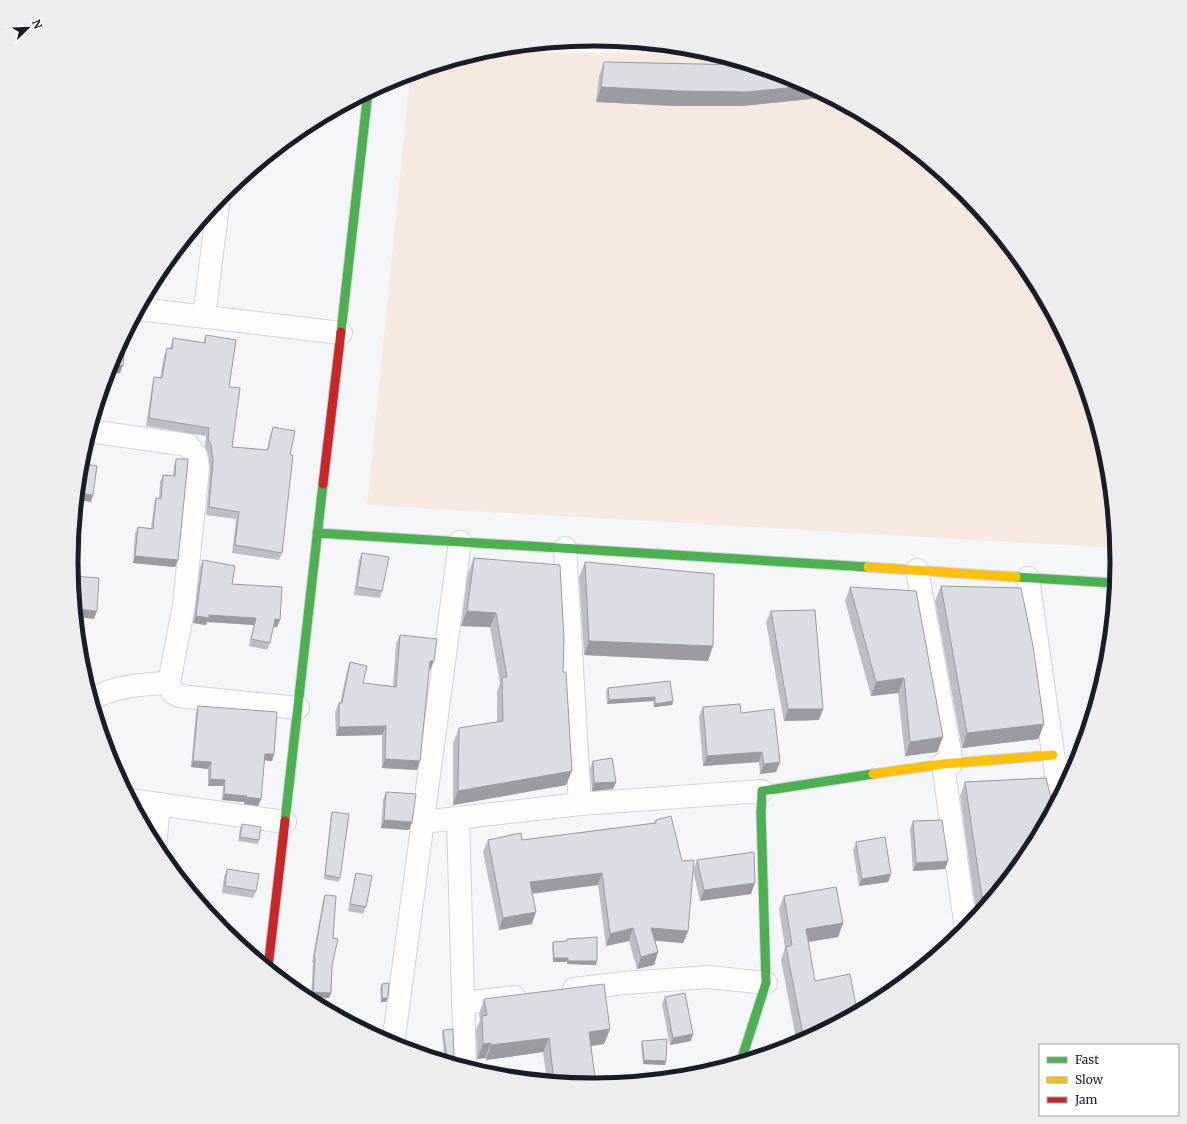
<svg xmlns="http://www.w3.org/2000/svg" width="1187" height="1124" viewBox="0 0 1187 1124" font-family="Merriweather,serif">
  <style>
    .green { fill: #f8e9e0 }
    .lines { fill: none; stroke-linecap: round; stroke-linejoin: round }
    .street-casing { stroke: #d1d3db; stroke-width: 24 }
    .fast-casing { stroke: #d1d3db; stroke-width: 11 }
    .slow-casing { stroke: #d1d3db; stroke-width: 11 }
    .jam-casing { stroke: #d1d3db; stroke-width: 11 }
    .street { stroke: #fefefe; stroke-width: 22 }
    .fast { stroke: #4caf50; stroke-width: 9 }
    .slow { stroke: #ffc107; stroke-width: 9 }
    .jam { stroke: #c62828; stroke-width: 9 }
    .wall { fill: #bcbec5 }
    .shaded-wall { fill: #999ba0 }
    .building { fill: #dbdde5; stroke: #999ba0 }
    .rim { fill: none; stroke: #191d28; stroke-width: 5 }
  </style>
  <rect width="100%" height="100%" fill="#f5f6fa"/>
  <polygon class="green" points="484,51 714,55 794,79 884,127 963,192 1028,272 1077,362 1106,460 1115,548 367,505 410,74"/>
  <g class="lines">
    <defs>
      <g id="street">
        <polyline points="139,309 341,333"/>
        <polyline points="204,316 219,198"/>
        <polyline points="89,431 188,445 196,455 198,468 184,605 169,683 172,692 179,696 298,708"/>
        <polyline points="917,570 952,763"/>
        <polyline points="1028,578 1059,795"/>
        <path d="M 91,699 C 116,686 141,684 169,683"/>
        <polyline points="943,764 966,929"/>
        <polyline points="1056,769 1074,767"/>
        <polyline points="130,800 285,822"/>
        <polyline points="580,804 762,791"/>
        <polyline points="458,818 465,1067"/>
        <polyline points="423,822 580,804 565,548"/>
        <polyline points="155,846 159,804"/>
        <polyline points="574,989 624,983 709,977 766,983"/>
        <polyline points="463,1003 514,997"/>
        <polyline points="393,1045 460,542"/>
      </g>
      <g id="fast">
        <polyline points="341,332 368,92"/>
        <polyline points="317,533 868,567"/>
        <polyline points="1016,577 1114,583"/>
        <polyline points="285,821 323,484"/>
        <polyline points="741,1061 766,983 761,813 762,791 873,774"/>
      </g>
      <g id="slow">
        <polyline points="868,567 1016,577"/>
        <polyline points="873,774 943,764 1053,755"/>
      </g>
      <g id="jam">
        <polyline points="323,484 341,332"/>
        <polyline points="268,968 285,821"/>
      </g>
    </defs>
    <use href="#street" class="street-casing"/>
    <use href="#fast" class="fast-casing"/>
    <use href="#slow" class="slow-casing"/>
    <use href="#jam" class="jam-casing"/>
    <use href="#street" class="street"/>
    <use href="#fast" class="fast"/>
    <use href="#slow" class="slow"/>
    <use href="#jam" class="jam"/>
  </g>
  <g class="wall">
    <polygon points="604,62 820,98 742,106 675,106 596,102 599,76"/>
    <polygon points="206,335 229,387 232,447 267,450 270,435 273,427 290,455 282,553 279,560 232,553 236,519 206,515 210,469 208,453 205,447 206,436 146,426 152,385 154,377 160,378 164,356 167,348 170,349 173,338 203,343"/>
    <polygon points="176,459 178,560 175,567 133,563 135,534 138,527 151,528 154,505 156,498 159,498 160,482 163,475 173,476 174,466"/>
    <polygon points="362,553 382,591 380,598 354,595 359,560"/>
    <polygon points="474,558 563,672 572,771 566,785 453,805 453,743 459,728 497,722 497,692 500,683 490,627 461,626 468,573"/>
    <polygon points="203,560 232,584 280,620 277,627 273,627 270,643 267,650 249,646 254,625 207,622 206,625 193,623 200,567"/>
    <polygon points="585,562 708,661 584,655 579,577"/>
    <polygon points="941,586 1044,724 1038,739 962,748 935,601"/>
    <polygon points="850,587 943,737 937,752 905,756 898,693 871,696 845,601"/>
    <polygon points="771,611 819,720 784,721 766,622"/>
    <polygon points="400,635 430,670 429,670 417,770 382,768 382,735 336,736 335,712 339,703 340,703 347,671 350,662 363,683 393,686 396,644"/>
    <polygon points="608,688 673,701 672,705 654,707 653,701 607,704 606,692"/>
    <polygon points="198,706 274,754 272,761 264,760 261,799 258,806 244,804 244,802 222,800 223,786 208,786 208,769 191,767 196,712"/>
    <polygon points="703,707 741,713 780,762 776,772 760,774 759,762 703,766 699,717"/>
    <polygon points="593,761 616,782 613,789 592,791 590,769"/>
    <polygon points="1046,778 976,912 960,796 965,782"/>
    <polygon points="386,792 412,822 409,830 381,828 383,800"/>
    <polygon points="332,812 340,878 339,882 324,879 331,816"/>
    <polygon points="656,820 688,931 683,943 655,940 658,952 654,965 637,969 629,941 606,946 598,885 533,894 532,924 499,930 483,852 488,840 522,840 654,823"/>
    <polygon points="913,821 948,861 945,869 913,871 910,829"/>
    <polygon points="242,824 259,840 258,844 238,841 240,828"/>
    <polygon points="856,842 891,874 888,882 859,886 853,850"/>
    <polygon points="697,860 751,894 700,901 693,871"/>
    <polygon points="227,869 256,891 253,898 222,893 224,877"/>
    <polygon points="356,873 366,907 363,914 348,911 354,881"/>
    <polygon points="325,895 333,938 332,965 331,993 329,998 311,997 313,963 312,962 323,900"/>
    <polygon points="784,896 843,923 838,937 808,942 815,981 857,1011 797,1044 781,960 785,948 779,909"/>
    <polygon points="567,939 596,965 567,964 567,962 553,962 552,946 553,942 566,941"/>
    <polygon points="382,984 386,1002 381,1002 380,988"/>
    <polygon points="665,997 691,1041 670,1045 662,1004"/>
    <polygon points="484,999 610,1029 604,1044 591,1046 595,1077 592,1085 547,1080 543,1052 486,1060 485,1058 477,1059 476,1030 480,1020 479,1014"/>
    <polygon points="443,1030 454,1058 452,1062 449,1062 445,1061 442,1034"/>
    <polygon points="642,1041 666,1061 665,1065 643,1064 641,1045"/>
  </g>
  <g class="shaded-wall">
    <polygon points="806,86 821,94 820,98 742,106 675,106 596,102 601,87"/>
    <polygon points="123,365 120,373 106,375 109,367"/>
    <polygon points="77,493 93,495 91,502 77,500"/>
    <polygon points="135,556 178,560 175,567 133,563"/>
    <polygon points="75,609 97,611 94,619 76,617"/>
    <polygon points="467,611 496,613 490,627 461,626"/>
    <polygon points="209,615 256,618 254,625 207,622 206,625 193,623 196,616"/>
    <polygon points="275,619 280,620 277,627 272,626"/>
    <polygon points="589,641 713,646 708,661 584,655"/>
    <polygon points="430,661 434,661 430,670 427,670"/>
    <polygon points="904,678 898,693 871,696 876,682"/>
    <polygon points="655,697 653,701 607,704 609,700"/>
    <polygon points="673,701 672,705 654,707 655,704"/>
    <polygon points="788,709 823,709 819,720 784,721"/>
    <polygon points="1044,724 1038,739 962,748 967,733"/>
    <polygon points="386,726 382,735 336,736 339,727"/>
    <polygon points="943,737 937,752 905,756 910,742"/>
    <polygon points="762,752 759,762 703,766 707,756"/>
    <polygon points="265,754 274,754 272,761 262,760"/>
    <polygon points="385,759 420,761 417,770 382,768"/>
    <polygon points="193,761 211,762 208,769 191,767"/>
    <polygon points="780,762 776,772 760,774 764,764"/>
    <polygon points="572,771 566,785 453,805 458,791"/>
    <polygon points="210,779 225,780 223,786 208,786"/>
    <polygon points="616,782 613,789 592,791 594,783"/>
    <polygon points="224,794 247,796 244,802 222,800"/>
    <polygon points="246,797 261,799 258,806 244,804"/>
    <polygon points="384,820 412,822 409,830 381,828"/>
    <polygon points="948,861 945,869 913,871 916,863"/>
    <polygon points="602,873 598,885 526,894 530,882"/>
    <polygon points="891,874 888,882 859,886 862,879"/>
    <polygon points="755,883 751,894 700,901 704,890"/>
    <polygon points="993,896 980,911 976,912 982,897"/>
    <polygon points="536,912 532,924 499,930 503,918"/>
    <polygon points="843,923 838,937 801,943 806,929"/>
    <polygon points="633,928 629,941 606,946 610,934"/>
    <polygon points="651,928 688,931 683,943 646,940"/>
    <polygon points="658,952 654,965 637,969 641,957"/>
    <polygon points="554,958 568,958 567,962 553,962"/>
    <polygon points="568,961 597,961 596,965 567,964"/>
    <polygon points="313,992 331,993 329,998 311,997"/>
    <polygon points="382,998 388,998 386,1002 381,1002"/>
    <polygon points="610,1029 604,1044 584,1047 589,1032"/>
    <polygon points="693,1034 691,1041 670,1045 673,1038"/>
    <polygon points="549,1038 543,1052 486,1060 491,1045"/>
    <polygon points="491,1043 485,1058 477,1059 483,1044"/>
    <polygon points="454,1058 452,1062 449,1062 446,1061 447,1059"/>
    <polygon points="644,1060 666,1061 665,1065 643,1064"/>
    <polygon points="595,1077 592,1085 557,1081"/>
  </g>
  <g class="building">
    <polygon points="604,62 746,65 794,79 806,86 747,92 680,91 601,87"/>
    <polygon points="126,333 123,365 109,367 110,362"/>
    <polygon points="206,335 236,340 229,387 240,388 232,447 268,450 273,427 295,431 290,455 293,455 282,553 235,545 239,512 209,507 213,461 211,445 208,439 209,428 149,418 154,377 162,378 167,348 172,349 173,338 205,343"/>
    <polygon points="176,459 188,459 188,461 178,560 135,556 138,527 153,529 156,498 161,499 163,475 175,476"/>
    <polygon points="80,463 97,466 93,495 77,493"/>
    <polygon points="362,553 389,557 382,591 357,587"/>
    <polygon points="474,558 560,565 564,639 563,672 566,672 572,771 458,791 459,728 503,721 502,677 507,677 496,613 467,611"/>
    <polygon points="203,560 235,566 232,584 282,587 280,620 275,619 270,643 251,639 256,618 209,615 209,618 196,616"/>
    <polygon points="585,562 714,574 713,646 589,641"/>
    <polygon points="72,576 99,578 97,611 75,609"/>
    <polygon points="941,586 1021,588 1033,646 1044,724 967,733"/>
    <polygon points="850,587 916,591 943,737 910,742 904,678 876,682"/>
    <polygon points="815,610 823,709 788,709 771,611"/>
    <polygon points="400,635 437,639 434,661 430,661 420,761 385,759 386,726 339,727 339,703 342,703 350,662 367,666 363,683 396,687"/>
    <polygon points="670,681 673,701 655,704 655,697 609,700 608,688"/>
    <polygon points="740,704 741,713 774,709 780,762 764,764 762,752 707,756 703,707"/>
    <polygon points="198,706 277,712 274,754 265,754 261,799 246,797 247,796 224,794 225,780 210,779 211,762 193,761"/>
    <polygon points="612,758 616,782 594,783 593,761"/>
    <polygon points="1046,778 1053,806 1028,853 993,896 982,897 965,782"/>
    <polygon points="386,792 416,794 412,822 384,820"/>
    <polygon points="332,812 349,814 340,878 325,875"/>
    <polygon points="671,816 682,861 694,860 688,931 651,928 658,952 641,957 633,928 610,934 602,873 530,882 536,912 503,918 488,840 521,833 522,840 656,823 656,820"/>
    <polygon points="942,820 948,861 916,863 913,821"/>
    <polygon points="242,824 261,827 259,840 240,837"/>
    <polygon points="885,837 891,874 862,879 856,842"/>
    <polygon points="754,852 755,883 704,890 697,860"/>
    <polygon points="227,869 259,874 256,891 225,886"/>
    <polygon points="356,873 372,876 366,907 350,904"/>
    <polygon points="836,887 843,923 806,929 815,981 850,974 857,1011 804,1040 786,947 792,945 784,896"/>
    <polygon points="325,895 336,896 333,938 338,939 332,965 331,993 313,992 315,957 314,957"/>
    <polygon points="597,937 597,961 568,961 568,958 554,958 553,942 567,941 567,939"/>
    <polygon points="389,983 388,998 382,998 382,984"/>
    <polygon points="604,984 610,1029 589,1032 595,1077 557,1081 554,1081 549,1038 491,1045 491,1043 483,1044 482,1016 487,1015 484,999"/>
    <polygon points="685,993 693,1034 673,1038 665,997"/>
    <polygon points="453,1029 454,1058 447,1059 443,1030"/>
    <polygon points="667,1039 666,1061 644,1060 642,1041"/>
  </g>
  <path d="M0 0H1187V1124H0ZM78 562a516 516 0 1 1 1032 0a516 516 0 1 1-1032 0Z" fill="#ededee" fill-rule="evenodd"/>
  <path class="rim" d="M78 562a516 516 0 1 1 1032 0a516 516 0 1 1-1032 0Z"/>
  <rect x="1039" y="1044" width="140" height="72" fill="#ffffff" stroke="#a3a5a9"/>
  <rect x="1047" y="1057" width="20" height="6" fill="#4caf50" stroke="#a3a5a9"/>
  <text x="1075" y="1064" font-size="12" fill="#191d28">Fast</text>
  <rect x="1047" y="1077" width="20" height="6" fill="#ffc107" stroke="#a3a5a9"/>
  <text x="1075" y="1084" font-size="12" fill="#191d28">Slow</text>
  <rect x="1047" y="1097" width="20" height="6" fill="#c62828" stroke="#a3a5a9"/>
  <text x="1075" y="1104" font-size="12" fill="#191d28">Jam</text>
  <g transform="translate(28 28) rotate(67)" stroke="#ffffff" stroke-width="3" paint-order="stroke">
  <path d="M0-3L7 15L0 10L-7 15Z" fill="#191d28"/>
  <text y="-6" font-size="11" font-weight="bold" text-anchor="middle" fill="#191d28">N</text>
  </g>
</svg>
